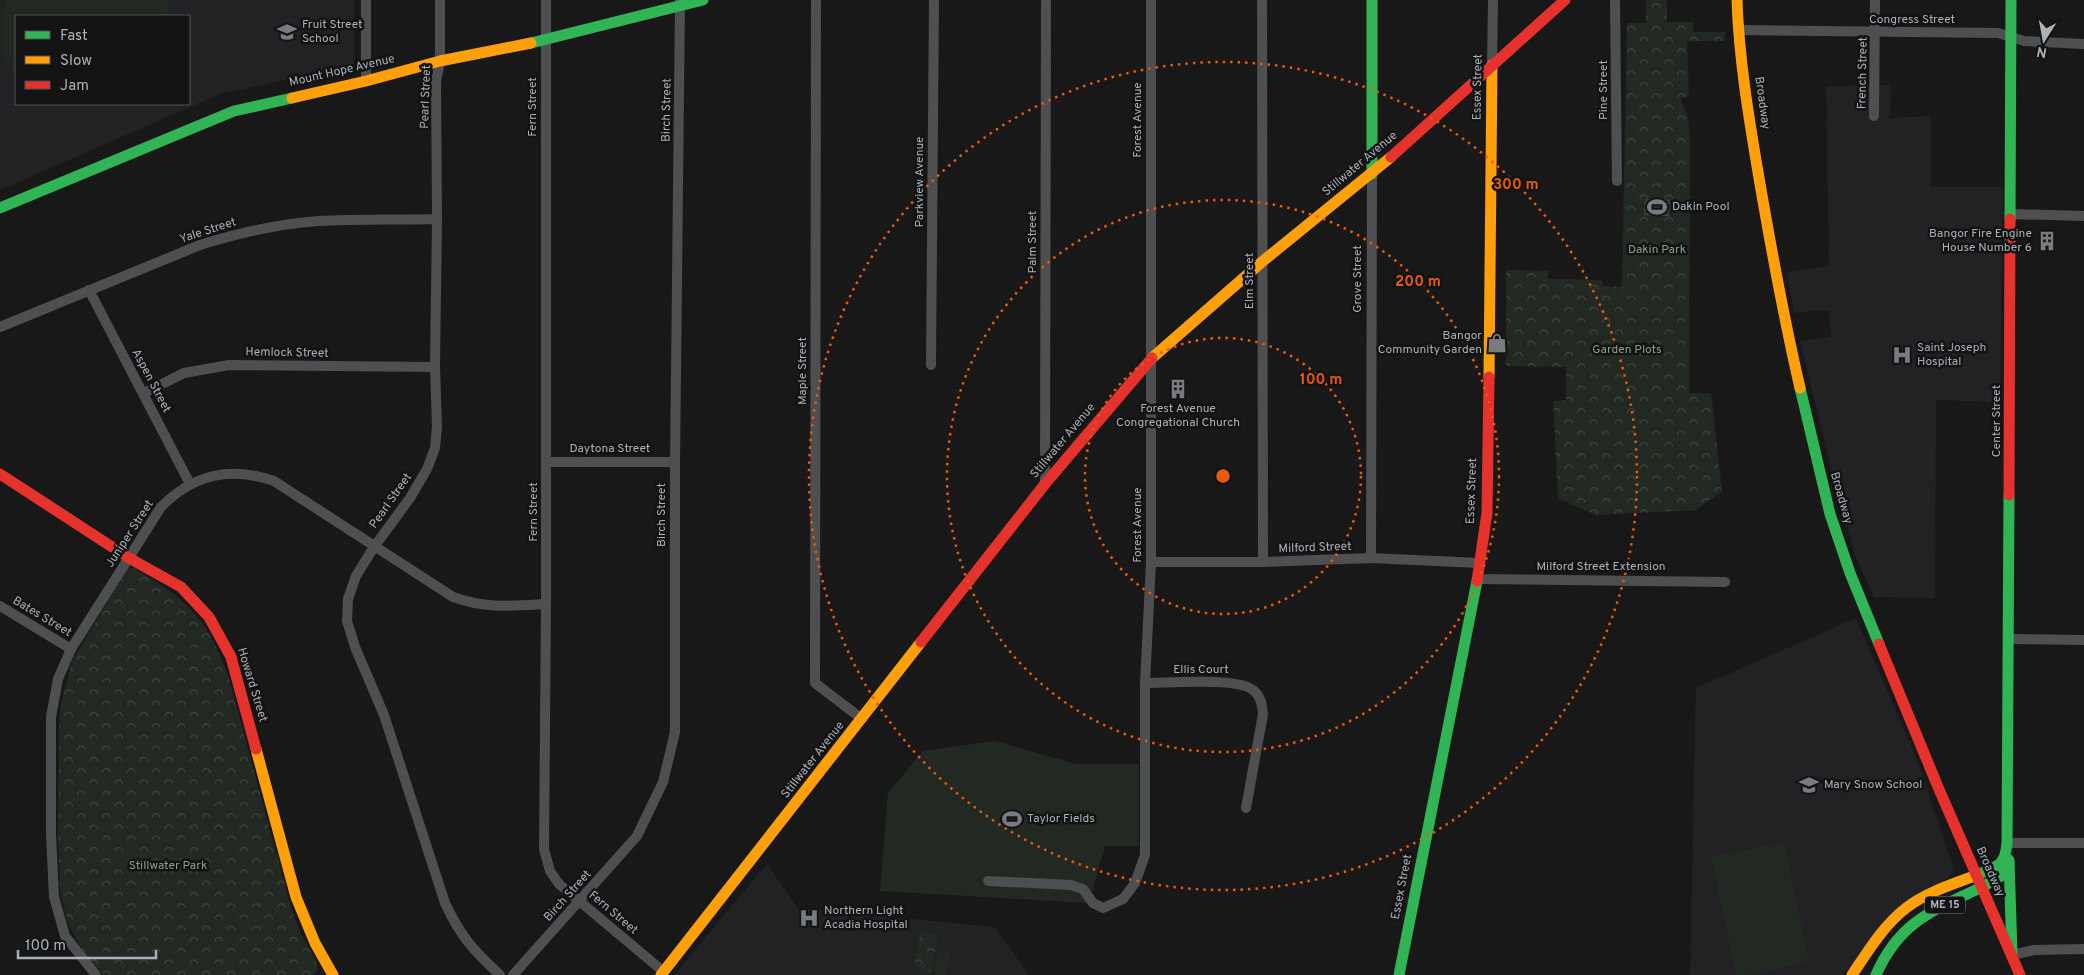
<svg xmlns="http://www.w3.org/2000/svg" width="2084" height="975" viewBox="0 0 2084 975" font-family="Overpass,sans-serif">
  <style>
    .built { fill: #222224; fill-rule: evenodd }
    .forest { fill: url(#forest-crowns) }
    .pitch { fill: #222923 }
    .water { fill: url(#water-rules) }
    .lines { fill: none; stroke-linecap: round; stroke-linejoin: round }
    .street { stroke: #4d4f51; stroke-width: 10 }
    .fast { stroke: #30b455; stroke-width: 11 }
    .slow { stroke: #ff9f0a; stroke-width: 11 }
    .jam { stroke: #e5322d; stroke-width: 11 }
    .ring { fill: none; stroke: #e8590c; stroke-width: 2.5; stroke-dasharray: 2.5 5 }
    .labels { text-anchor: middle; dominant-baseline: central; stroke-width: 5; stroke-linejoin: round; paint-order: stroke }
    .shield { fill: #131314; stroke: #7d8287; stroke-width: 1 }
    .shield-label { font-size: 11px; font-weight: bold; fill: #abb1b8 }
    .street-label { font-size: 12px; fill: #abb1b8; stroke: #131314 }
    .poi-label { font-size: 12px; fill: #abb1b8; stroke: #131314; text-anchor: start }
    .park-label { font-size: 12px; fill: #87a184; stroke: #131314 }
    .centre { fill: #e8590c; stroke: #131314; stroke-width: 2.5 }
    .ring-label { font-size: 15px; text-anchor: middle; font-weight: bold; fill: #e8590c; stroke: #131314; stroke-width: 5; stroke-linejoin: round; paint-order: stroke }
  </style>
  <defs>
    <pattern id="forest-crowns" width="20" height="18" patternUnits="userSpaceOnUse" patternTransform="scale(1.25)"><rect width="20" height="18" fill="#222923"/><path d="M2 6a3 3 0 1 1 6 0M12 15a3 3 0 1 1 6 0" fill="none" stroke="#3f4641"/></pattern>
    <pattern id="water-rules" width="6" height="5" patternUnits="userSpaceOnUse" patternTransform="scale(1.25)"><rect width="6" height="5" fill="#30393d"/><path d="M0 2.5h6" fill="none" stroke="#4b5357"/></pattern>
  </defs>
  <rect width="100%" height="100%" fill="#181819"/>
  <g class="built">
    <path d="M 0,0 L 354,0 L 354,65 L 220,94 L 0,190 ZM 16,16 L 189,16 L 189,104 L 16,104 Z"/>
    <polygon points="1891,85 1890,118 1931,116 1931,187 2003,187 2000,402 1936,400 1935,598 1874,597 1855,556 1834,481 1800,341 1831,337 1829,310 1794,313 1787,272 1829,266 1826,86"/>
    <polygon points="1856,618 1918,762 1954,869 1949,876 1842,975 1690,975 1696,688"/>
    <polygon points="767,864 798,908 995,927 1029,975 674,975"/>
  </g>
  <g class="forest">
    <polygon points="1646,0 1667,0 1667,22 1693,22 1693,32 1725,32 1725,41 1687,41 1689,97 1680,98 1688,117 1690,139 1689,393 1711,393 1722,492 1695,510 1596,515 1558,498 1553,401 1566,400 1566,367 1506,366 1506,270 1548,271 1548,279 1602,280 1602,286 1622,287 1627,23 1646,23"/>
    <path d="M 130,568 L 134,568 C 186,599 207,617 228,675 L 292,911 L 301,934 L 317,963 L 317,971 L 312,975 L 104,975 L 85,954 L 74,935 L 67,920 L 60,892 L 58,837 L 59,730 L 61,703 L 72,661 L 127,570 Z"/>
    <polygon points="921,931 938,935 931,972 914,969"/>
  </g>
  <g class="pitch">
    <polygon points="6,0 168,0 167,16 16,16 16,71 4,58 4,11"/>
    <polygon points="995,741 1076,764 1139,764 1139,846 1105,846 1089,903 880,891 888,793 923,751"/>
    <polygon points="1784,842 1809,962 1747,975 1736,975 1711,857"/>
    <polygon points="938,951 951,953 946,975 934,975"/>
  </g>
  <polygon class="water" points="1645,199 1670,199 1669,216 1644,215"/>
  <g class="lines">
    <g class="street">
      <path d="M 440,0 L 440,61 L 436,82 L 437,219 L 435,367 L 437,427 L 435,448 L 427,469 L 410,498 L 374,547 L 356,576 L 348,599 L 347,621 L 355,647 L 384,715 L 445,903 C 461,937 473,950 500,975"/>
      <polyline points="546,0 546,604 544,849 550,871 559,884 664,972"/>
      <polyline points="816,0 815,683 862,719"/>
      <polyline points="1262,0 1263,562"/>
      <polyline points="1615,0 1617,181"/>
      <polyline points="1738,30 1998,33 2024,41 2084,44"/>
      <polyline points="1492,65 1493,0"/>
      <polyline points="366,81 366,0"/>
      <polyline points="1874,116 1875,0"/>
      <polyline points="2011,214 2084,216"/>
      <polyline points="89,290 190,484"/>
      <path d="M 0,327 L 200,245 C 238,233 278,224 318,221 C 357,219 398,220 437,219"/>
      <polyline points="931,365 934,0"/>
      <polyline points="144,393 184,373 229,365 435,367"/>
      <polyline points="546,462 675,462"/>
      <polyline points="1045,484 1046,0"/>
      <polyline points="1371,558 1372,174"/>
      <polyline points="1151,562 1263,562 1371,558 1480,563"/>
      <polyline points="1477,579 1725,582"/>
      <polyline points="0,606 71,649"/>
      <polyline points="2009,639 2084,640"/>
      <path d="M 1145,683 C 1167,683 1238,677 1253,690 C 1261,696 1262,705 1263,714 L 1246,808"/>
      <polyline points="2007,843 2084,843"/>
      <polyline points="988,881 1071,885 1083,889 1093,903 1103,908 1123,899 1135,883 1145,855 1145,683 1151,562 1151,0"/>
      <polyline points="2012,955 2034,950 2084,949"/>
      <path d="M 96,975 L 65,936 L 54,897 L 51,834 L 51,717 L 58,679 L 71,649 L 161,507 C 194,474 230,466 274,481 L 453,597 C 487,609 511,606 546,604"/>
      <polyline points="513,975 637,836 663,782 675,732 675,466 680,1"/>
    </g>
    <g class="fast">
      <polyline points="1372,0 1372,174"/>
      <polyline points="531,43 703,0"/>
      <polyline points="0,208 234,111 292,98"/>
      <polyline points="2010,219 2011,0"/>
      <polyline points="1800,388 1830,514 1850,573 1879,644"/>
      <polyline points="2009,860 2012,954"/>
      <path d="M 1977,875 C 1997,866 2005,867 2007,843 L 2009,495"/>
      <polyline points="1982,887 2003,875 2009,862"/>
      <polyline points="1399,975 1477,581"/>
      <path d="M 1876,975 C 1899,922 1933,910 1982,887"/>
    </g>
    <g class="slow">
      <path d="M 1737,0 C 1739,60 1749,119 1759,178 C 1771,248 1784,319 1800,388"/>
      <polyline points="292,98 366,81 440,61 531,43"/>
      <polyline points="1152,358 1263,261 1391,157"/>
      <polyline points="1489,377 1492,65"/>
      <polyline points="256,749 296,897 315,943 333,975"/>
      <polyline points="661,975 921,642"/>
      <path d="M 1852,975 C 1868,951 1883,926 1906,908 C 1927,892 1953,884 1977,875"/>
    </g>
    <g class="jam">
      <polyline points="1391,157 1565,0"/>
      <polyline points="0,474 129,558 181,587 209,617 231,657 256,749"/>
      <polyline points="2009,495 2010,219"/>
      <polyline points="1477,581 1487,513 1489,377"/>
      <polyline points="921,642 1045,484 1152,358"/>
      <polyline points="1879,644 1938,787 2020,975"/>
    </g>
  </g>
  <g class="ring">
    <circle cx="1223" cy="476" r="138"/>
    <circle cx="1223" cy="476" r="276"/>
    <circle cx="1223" cy="476" r="414"/>
  </g>
  <defs>
    <symbol id="school-bare" viewBox="-9 -9 18 18"><path d="M0-5L7-2L0 1L-7-2ZM-4 1L0 2.5L4 1V4Q0 6-4 4Z" fill="#787b80" stroke="#131314" stroke-width="2.5" paint-order="stroke"/></symbol>
    <symbol id="stadium-bare" viewBox="-9 -9 18 18"><path d="M0-5a6.5 5 0 1 0 0 10a6.5 5 0 1 0 0-10ZM-3.5-1.8h7v3.6h-7Z" fill="#787b80" stroke="#131314" stroke-width="2.5" paint-order="stroke"/></symbol>
    <symbol id="building-bare" viewBox="-9 -9 18 18"><path d="M-4-6H4V6H1V3H-1V6H-4ZM-2.5-4.3h1.7v1.8h-1.7ZM.8-4.3h1.7v1.8H.8ZM-2.5-1h1.7V.8h-1.7ZM.8-1h1.7V.8H.8Z" fill="#787b80" stroke="#131314" stroke-width="2.5" paint-order="stroke"/></symbol>
    <symbol id="shop-bare" viewBox="-9 -9 18 18"><path d="M-5-2.5h2.3a2.7 3.5 0 0 1 5.4 0H5L5.5 6h-11ZM-1.5-2.5h3a1.5 2.3 0 0 0-3 0Z" fill="#787b80" stroke="#131314" stroke-width="2.5" paint-order="stroke"/></symbol>
    <symbol id="hospital-bare" viewBox="-9 -9 18 18"><path d="M-5-5h3v3.5h4V-5h3V5h-3V1.5h-4V5h-3Z" fill="#787b80" stroke="#131314" stroke-width="2.5" paint-order="stroke"/></symbol>
  </defs>
  <g fill-rule="evenodd">
    <use href="#school-bare" x="273" y="18" width="28" height="28"/>
    <use href="#stadium-bare" x="1643" y="193" width="28" height="28"/>
    <use href="#building-bare" x="2033" y="227" width="28" height="28"/>
    <use href="#shop-bare" x="1483" y="329" width="28" height="28"/>
    <use href="#hospital-bare" x="1888" y="341" width="28" height="28"/>
    <use href="#building-bare" x="1164" y="375" width="28" height="28"/>
    <use href="#school-bare" x="1795" y="771" width="28" height="28"/>
    <use href="#stadium-bare" x="998" y="805" width="28" height="28"/>
    <use href="#hospital-bare" x="795" y="904" width="28" height="28"/>
  </g>
  <g class="labels">
    <rect class="shield" x="1925" y="896.5" width="40" height="17" rx="4"/>
    <g class="shield-label">
      <text x="1945" y="905">ME 15</text>
    </g>
    <g class="street-label">
      <text x="1912" y="20">Congress Street</text>
      <text transform="translate(342 71) rotate(-13)">Mount Hope Avenue</text>
      <text transform="translate(1863 73) rotate(-89)">French Street</text>
      <text transform="translate(1478 87) rotate(-89)">Essex Street</text>
      <text transform="translate(1604 90) rotate(-90)">Pine Street</text>
      <text transform="translate(426 97) rotate(-88)">Pearl Street</text>
      <text transform="translate(1762 103) rotate(82)">Broadway</text>
      <text transform="translate(533 107) rotate(-90)">Fern Street</text>
      <text transform="translate(667 110) rotate(-89)">Birch Street</text>
      <text transform="translate(1138 120) rotate(-90)">Forest Avenue</text>
      <text transform="translate(1360 164) rotate(-40)">Stillwater Avenue</text>
      <text transform="translate(920 182) rotate(-90)">Parkview Avenue</text>
      <text transform="translate(208 231) rotate(-18)">Yale Street</text>
      <text transform="translate(1033 242) rotate(-90)">Palm Street</text>
      <text transform="translate(1358 279) rotate(-90)">Grove Street</text>
      <text transform="translate(1250 281) rotate(-90)">Elm Street</text>
      <text transform="translate(287 353) rotate(1)">Hemlock Street</text>
      <text transform="translate(803 371) rotate(-90)">Maple Street</text>
      <text transform="translate(151 381) rotate(62)">Aspen Street</text>
      <text transform="translate(1997 421) rotate(-90)">Center Street</text>
      <text transform="translate(1063 441) rotate(-50)">Stillwater Avenue</text>
      <text x="610" y="449">Daytona Street</text>
      <text transform="translate(1472 491) rotate(-88)">Essex Street</text>
      <text transform="translate(1841 498) rotate(74)">Broadway</text>
      <text transform="translate(391 501) rotate(-55)">Pearl Street</text>
      <text transform="translate(534 512) rotate(-90)">Fern Street</text>
      <text transform="translate(662 515) rotate(-90)">Birch Street</text>
      <text transform="translate(1138 525) rotate(-90)">Forest Avenue</text>
      <text transform="translate(130 534) rotate(-57)">Juniper Street</text>
      <text transform="translate(1315 548) rotate(-2)">Milford Street</text>
      <text x="1601" y="567">Milford Street Extension</text>
      <text transform="translate(42 617) rotate(31)">Bates Street</text>
      <text x="1201" y="670">Ellis Court</text>
      <text transform="translate(252 685) rotate(73)">Howard Street</text>
      <text transform="translate(813 760) rotate(-52)">Stillwater Avenue</text>
      <text transform="translate(1990 872) rotate(66)">Broadway</text>
      <text transform="translate(1402 887) rotate(-79)">Essex Street</text>
      <text transform="translate(568 896) rotate(-48)">Birch Street</text>
      <text transform="translate(613 913) rotate(40)">Fern Street</text>
    </g>
    <g class="poi-label">
      <text x="302" y="25">Fruit Street<tspan x="302" dy="14">School</tspan></text>
      <text x="1672" y="207">Dakin Pool</text>
      <text x="2032" y="234" text-anchor="end">Bangor Fire Engine<tspan x="2032" dy="14">House Number 6</tspan></text>
      <text x="1482" y="336" text-anchor="end">Bangor<tspan x="1482" dy="14">Community Garden</tspan></text>
      <text x="1917" y="348">Saint Joseph<tspan x="1917" dy="14">Hospital</tspan></text>
      <text x="1178" y="409" text-anchor="middle">Forest Avenue<tspan x="1178" dy="14">Congregational Church</tspan></text>
      <text x="1824" y="785">Mary Snow School</text>
      <text x="1027" y="819">Taylor Fields</text>
      <text x="824" y="911">Northern Light<tspan x="824" dy="14">Acadia Hospital</tspan></text>
    </g>
    <g class="park-label">
      <text x="1657" y="250">Dakin Park</text>
      <text x="1627" y="350">Garden Plots</text>
      <text x="168" y="866">Stillwater Park</text>
    </g>
  </g>
  <circle cx="1223" cy="476" r="8" class="centre"/>
  <g class="ring-label">
    <text x="1516" y="189">300 m</text>
    <text x="1418" y="286">200 m</text>
    <text x="1321" y="384">100 m</text>
  </g>
  <rect x="15" y="15" width="175" height="90" fill="#131314" stroke="#505256"/>
  <rect x="25" y="31" width="25" height="8" fill="#30b455" stroke="#505256"/>
  <text x="60" y="40" font-size="15" fill="#abb1b8">Fast</text>
  <rect x="25" y="56" width="25" height="8" fill="#ff9f0a" stroke="#505256"/>
  <text x="60" y="65" font-size="15" fill="#abb1b8">Slow</text>
  <rect x="25" y="81" width="25" height="8" fill="#e5322d" stroke="#505256"/>
  <text x="60" y="90" font-size="15" fill="#abb1b8">Jam</text>
  <g transform="translate(2044 40) rotate(191)" stroke="#131314" stroke-width="4" paint-order="stroke">
  <path d="M0-4L9 19L0 12L-9 19Z" fill="#abb1b8"/>
  <text y="-8" font-size="14" font-weight="bold" text-anchor="middle" fill="#abb1b8">N</text>
  </g>
  <path d="M18 950v8h138v-8" fill="none" stroke="#abb1b8" stroke-width="2.5"/>
  <text x="25" y="950" font-size="15" fill="#abb1b8" stroke="#131314" stroke-width="4" paint-order="stroke">100 m</text>
</svg>
